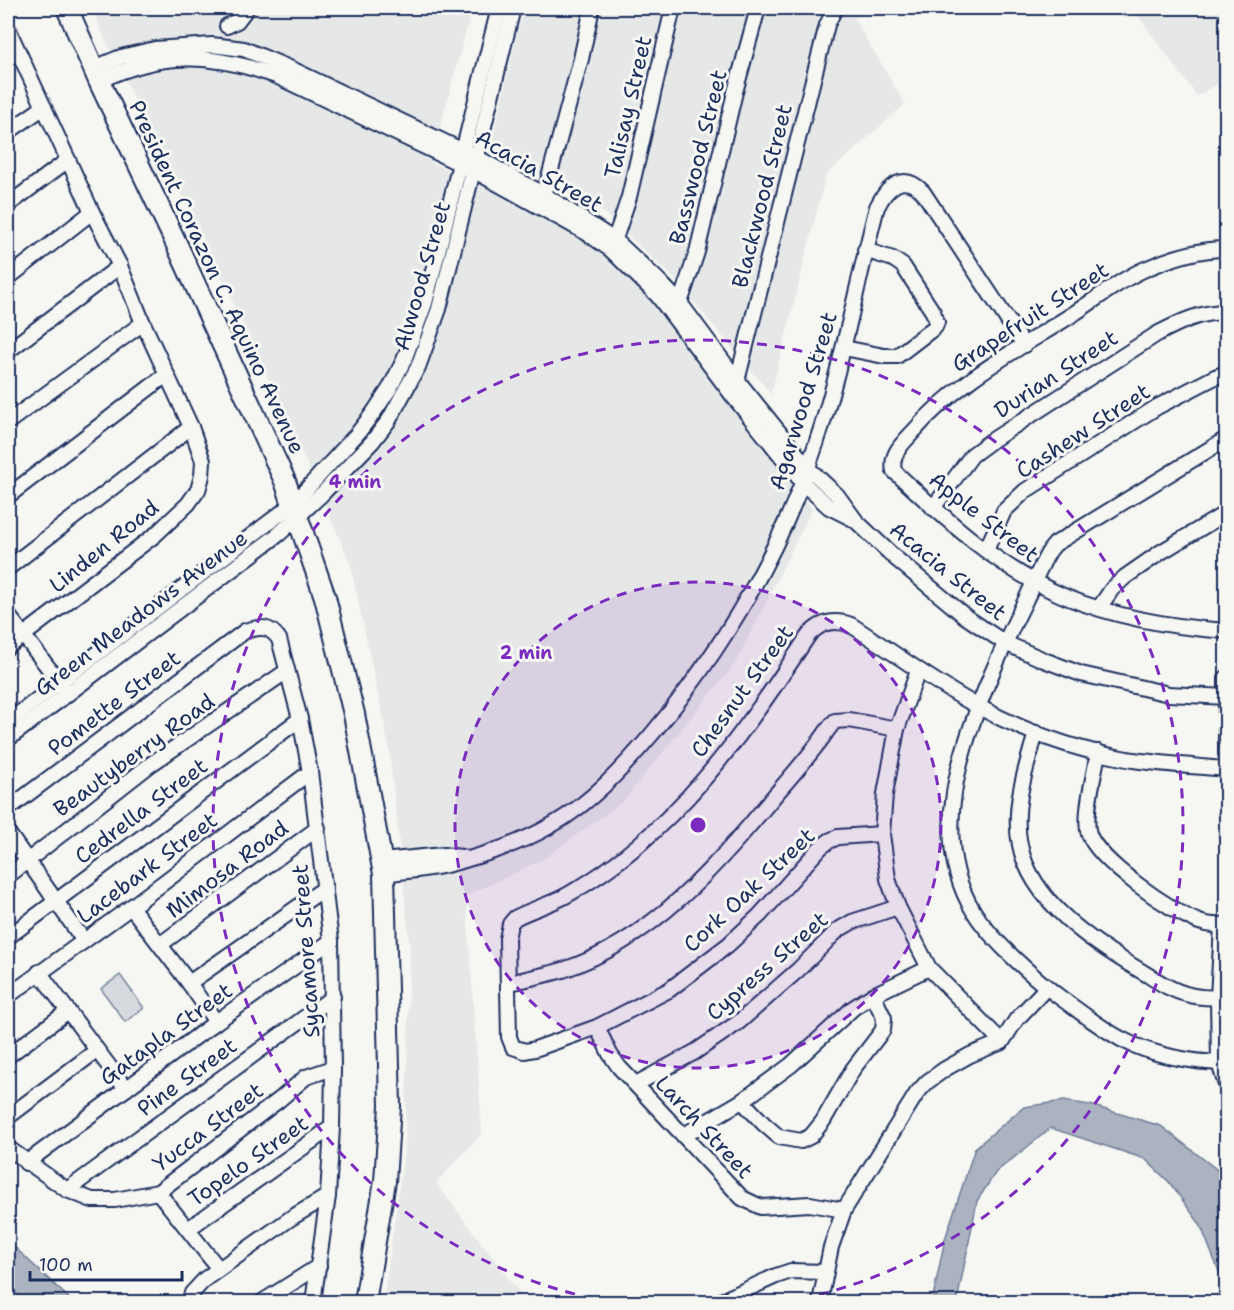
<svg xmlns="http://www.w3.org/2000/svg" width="1234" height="1310" viewBox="0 0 1234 1310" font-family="'Shantell Sans',sans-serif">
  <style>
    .built { fill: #e6e7e7 }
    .garden { fill: #d6d9dd; stroke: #78849e; stroke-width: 1.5 }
    .water { fill: #abb2c0; stroke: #717e99; stroke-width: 1.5 }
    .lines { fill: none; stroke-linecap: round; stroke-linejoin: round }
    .minor-casing { stroke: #1b2f5e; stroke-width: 18 }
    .highway-casing { stroke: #1b2f5e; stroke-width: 24 }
    .minor { stroke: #f6f6f2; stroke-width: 14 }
    .highway { stroke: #f6f6f2; stroke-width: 20 }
    .ring { fill: none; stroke: #7b2cbf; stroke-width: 3; stroke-dasharray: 10 8 }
    .labels { text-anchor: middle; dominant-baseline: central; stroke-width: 6; stroke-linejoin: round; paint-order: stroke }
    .street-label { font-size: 22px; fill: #1b2f5e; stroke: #f6f6f2 }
    .centre { fill: #7b2cbf; stroke: #f6f6f2; stroke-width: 3 }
    .ring-label { font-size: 18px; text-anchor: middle; font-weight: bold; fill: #7b2cbf; stroke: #f6f6f2; stroke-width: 6; stroke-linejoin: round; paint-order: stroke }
  </style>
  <rect width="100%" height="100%" fill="#f6f6f2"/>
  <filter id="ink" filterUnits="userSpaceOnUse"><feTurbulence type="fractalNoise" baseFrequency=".0167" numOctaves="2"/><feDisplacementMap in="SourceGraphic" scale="12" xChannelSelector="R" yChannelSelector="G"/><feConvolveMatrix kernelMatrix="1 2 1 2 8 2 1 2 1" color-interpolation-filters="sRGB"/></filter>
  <g filter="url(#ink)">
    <g class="built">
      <polygon points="92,8 472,8 431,162 479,183 587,240 656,306 730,405 812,509 736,662 623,801 543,859 466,896 482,1133 436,1183 522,1296 513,1302 383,1302 405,1147 410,948 389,746 350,562 300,448 215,263 105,39"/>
      <polygon points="525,8 861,8 855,20 905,104 826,175 771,394 671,275 596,206 491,145 517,34"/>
      <polygon points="1132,8 1226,8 1226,79 1197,96"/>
    </g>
    <polygon class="garden" points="120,975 144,1008 125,1022 101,989"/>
    <g class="water">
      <polygon points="1064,1101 1090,1105 1161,1126 1225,1176 1226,1179 1226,1289 1200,1224 1169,1182 1145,1159 1051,1128 996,1172 977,1201 957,1302 932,1302 945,1239 975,1148 1024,1107"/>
      <polygon points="8,1241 73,1302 26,1302 8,1286"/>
    </g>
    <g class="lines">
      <defs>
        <g id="minor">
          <polyline points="227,26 237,21 247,8"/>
          <polyline points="8,29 92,212 120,266 143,323 191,427 203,461 202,476 198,490 188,504 155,535 8,647"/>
          <polyline points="94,68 121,57 155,49 212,45 244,49 294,70 476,157 545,195 616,241 658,280 680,303 737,380 808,468 837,495 856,521 894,557 966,617 1005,643 1044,660 1081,674 1169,694 1226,697"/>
          <path d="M 99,81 C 162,51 211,53 276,76 L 473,170 L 587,233 L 611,250 L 658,296 L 733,396 L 803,483 L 829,507 L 855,520"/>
          <polyline points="8,132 44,107"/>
          <polyline points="542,203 581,59 592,8"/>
          <polyline points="8,205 68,160"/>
          <polyline points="612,248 629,197 673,8"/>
          <path d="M 1226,249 C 1197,249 1170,258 1143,270 C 1118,281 1094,301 1070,316 C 1015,351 956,382 913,432 C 903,443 890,454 894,471 C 945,519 1000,570 1066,597 C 1117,618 1172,627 1226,631"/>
          <polyline points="8,278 92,212"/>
          <polyline points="676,307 680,303 697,252 735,92 758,8"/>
          <polyline points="844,348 884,356 897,356 935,327 937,322 933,312 903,266 893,259 865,250"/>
          <polyline points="8,351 120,266"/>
          <polyline points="736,385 817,64 827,25 835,8"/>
          <polyline points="8,422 143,323"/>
          <path d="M 1226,439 L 1055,544 L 1050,550 C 1041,564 1035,580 1028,595 C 1015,621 1003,647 992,673 C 961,746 928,838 974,912 C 992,941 1037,981 1065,1001 C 1083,1014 1101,1028 1121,1039 C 1151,1055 1193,1063 1226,1063"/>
          <polyline points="8,496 166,375"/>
          <path d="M 933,508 L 972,455 L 991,441 L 1157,334 C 1180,322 1200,312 1226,312"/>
          <polyline points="986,550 1004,511 1025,491 1157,407 1215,377 1226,373"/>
          <polyline points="8,568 191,427"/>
          <polyline points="1099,608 1112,589 1125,577 1161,552 1226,513"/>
          <polyline points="8,615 63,687"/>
          <polyline points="918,671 897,729 885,794 882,834 888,879 898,907 929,968 1002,1042"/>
          <polyline points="1226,678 1226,754"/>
          <polyline points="8,722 293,504 357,434 374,412 390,388 404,360 425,303 499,8"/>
          <path d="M 1036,733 C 1026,768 1012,808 1020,845 C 1031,902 1095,944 1141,971 C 1155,979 1169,990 1186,994 C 1199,998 1213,998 1226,997"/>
          <polyline points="8,739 279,534 322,494 372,442 389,420 418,367 439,309 513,8"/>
          <path d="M 1098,752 C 1095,772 1083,817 1089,834 C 1098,861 1172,912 1199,922 C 1207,925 1219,926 1226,924"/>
          <path d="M 8,809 L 245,631 C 260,626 270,626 279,639 L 300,719 L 310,772 L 331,941 L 333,1068 L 332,1127 L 328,1196 L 313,1302"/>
          <polyline points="8,833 84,941"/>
          <path d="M 882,834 L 838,837 L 829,841 L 820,848 L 760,915 L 728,945 L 669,990 L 597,1027 L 535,1049 L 525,1051 L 513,1047 L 509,1037 L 507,939 L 510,924 L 515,918 C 532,909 552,904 569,894 C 672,836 745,733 808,636 C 820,622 834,619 851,625 C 893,652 933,682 977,706 C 1023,731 1076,750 1127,759 C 1160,764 1193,766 1226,769"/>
          <polyline points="382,861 443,855 462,857"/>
          <path d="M 384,874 C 404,871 426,870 446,865 C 482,856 520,844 552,825 C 591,803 623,768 652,734 C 724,648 781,550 816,444 C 842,367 856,286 877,207 C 887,187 903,171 923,192 L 1024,345"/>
          <polyline points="8,876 151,764 287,671"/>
          <polyline points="131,907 189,983 216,1022"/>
          <polyline points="1222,925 1218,998 1219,1063 1226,1085"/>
          <polyline points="8,937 300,719"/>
          <polyline points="161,944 318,828"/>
          <polyline points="39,972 126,1089"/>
          <polyline points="189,983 325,888"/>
          <path d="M 509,983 C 527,979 545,975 563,970 C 651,941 718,865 775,795 C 789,779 803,763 816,746 C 823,738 828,728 835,721 L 849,720 L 897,729"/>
          <polyline points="8,996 131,907 310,772"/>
          <polyline points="597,1027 610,1054 619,1067 742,1198 761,1207 810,1204 844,1210"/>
          <polyline points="8,1056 68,1011"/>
          <polyline points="636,1084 695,1052 739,1022 798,970 838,930 852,922 898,907"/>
          <polyline points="742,1101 764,1124 779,1137 801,1141 811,1136 823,1121 853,1069 883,1030 884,1018 873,995"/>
          <polyline points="8,1117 96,1051"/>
          <polyline points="684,1135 742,1101 791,1065 853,1008 873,995 929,968"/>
          <polyline points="8,1148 67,1190 92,1200 115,1200 158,1192 279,1100 306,1077 333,1068"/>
          <polyline points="26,1163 216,1022 331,941"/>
          <polyline points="67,1190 333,997"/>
          <polyline points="158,1192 219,1269"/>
          <polyline points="188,1229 332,1127"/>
          <polyline points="189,1302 192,1293 205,1279 291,1218 328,1196"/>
          <polyline points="262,1302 319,1266"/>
          <polyline points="719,1302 776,1276 791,1271 825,1272"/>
          <polyline points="820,1302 831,1247 844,1210 917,1093 927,1082 945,1069 970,1055 1002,1042 1016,1020 1047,987"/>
        </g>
        <polyline id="highway" points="67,8 99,81 177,245 285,481 325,597 354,714 384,874 390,1106 385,1181 365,1302"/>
      </defs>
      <use href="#minor" class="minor-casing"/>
      <use href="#highway" class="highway-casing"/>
      <use href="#minor" class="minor"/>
      <use href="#highway" class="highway"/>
    </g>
  </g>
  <circle cx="698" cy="825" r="243" fill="#7b2cbf" fill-opacity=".12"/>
  <g class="ring">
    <circle cx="698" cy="825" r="243"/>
    <path d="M610 1302A485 485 0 1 1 786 1302"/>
  </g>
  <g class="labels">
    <g class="street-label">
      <text transform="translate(628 107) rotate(-77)">Talisay Street</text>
      <text transform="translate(698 157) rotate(-76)">Basswood Street</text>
      <text transform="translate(539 171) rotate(30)">Acacia Street</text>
      <text transform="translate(762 196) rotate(-76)">Blackwood Street</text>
      <text transform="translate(422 276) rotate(-74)">Alwood Street</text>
      <text transform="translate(217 277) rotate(65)">President Corazon C. Aquino Avenue</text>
      <text transform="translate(1030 317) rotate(-33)">Grapefruit Street</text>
      <text transform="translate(1056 374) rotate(-33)">Durian Street</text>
      <text transform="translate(803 401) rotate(-73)">Agarwood Street</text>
      <text transform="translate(1083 431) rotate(-33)">Cashew Street</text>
      <text transform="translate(984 517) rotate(38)">Apple Street</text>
      <text transform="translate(104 546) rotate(-39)">Linden Road</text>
      <text transform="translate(948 571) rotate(39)">Acacia Street</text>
      <text transform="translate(141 613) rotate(-37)">Green Meadows Avenue</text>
      <text transform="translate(742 691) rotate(-54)">Chesnut Street</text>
      <text transform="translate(114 703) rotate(-37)">Pomette Street</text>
      <text transform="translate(134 755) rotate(-36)">Beautyberry Road</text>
      <text transform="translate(141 811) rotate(-37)">Cedrella Street</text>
      <text transform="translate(147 868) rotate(-37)">Lacebark Street</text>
      <text transform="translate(227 869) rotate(-37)">Mimosa Road</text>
      <text transform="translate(749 890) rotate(-43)">Cork Oak Street</text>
      <text transform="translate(306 951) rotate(-94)">Sycamore Street</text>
      <text transform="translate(767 966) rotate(-41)">Cypress Street</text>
      <text transform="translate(166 1034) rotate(-36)">Gatapla Street</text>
      <text transform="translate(187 1077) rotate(-36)">Pine Street</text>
      <text transform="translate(208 1127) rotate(-37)">Yucca Street</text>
      <text transform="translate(704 1127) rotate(47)">Larch Street</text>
      <text transform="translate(248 1161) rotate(-35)">Topelo Street</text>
    </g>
  </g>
  <circle cx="698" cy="825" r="9" class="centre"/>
  <g class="ring-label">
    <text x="355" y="488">4 min</text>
    <text x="526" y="659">2 min</text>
  </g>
  <rect width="1234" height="1310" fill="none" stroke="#f6f6f2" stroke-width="30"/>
  <rect x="15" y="15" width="1204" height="1280" fill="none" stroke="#1b2f5e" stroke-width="2" filter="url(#ink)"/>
  <path d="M30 1271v9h152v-9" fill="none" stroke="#1b2f5e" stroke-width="3"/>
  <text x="39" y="1271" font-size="18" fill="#1b2f5e" stroke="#f6f6f2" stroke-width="4.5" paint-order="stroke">100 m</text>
</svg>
